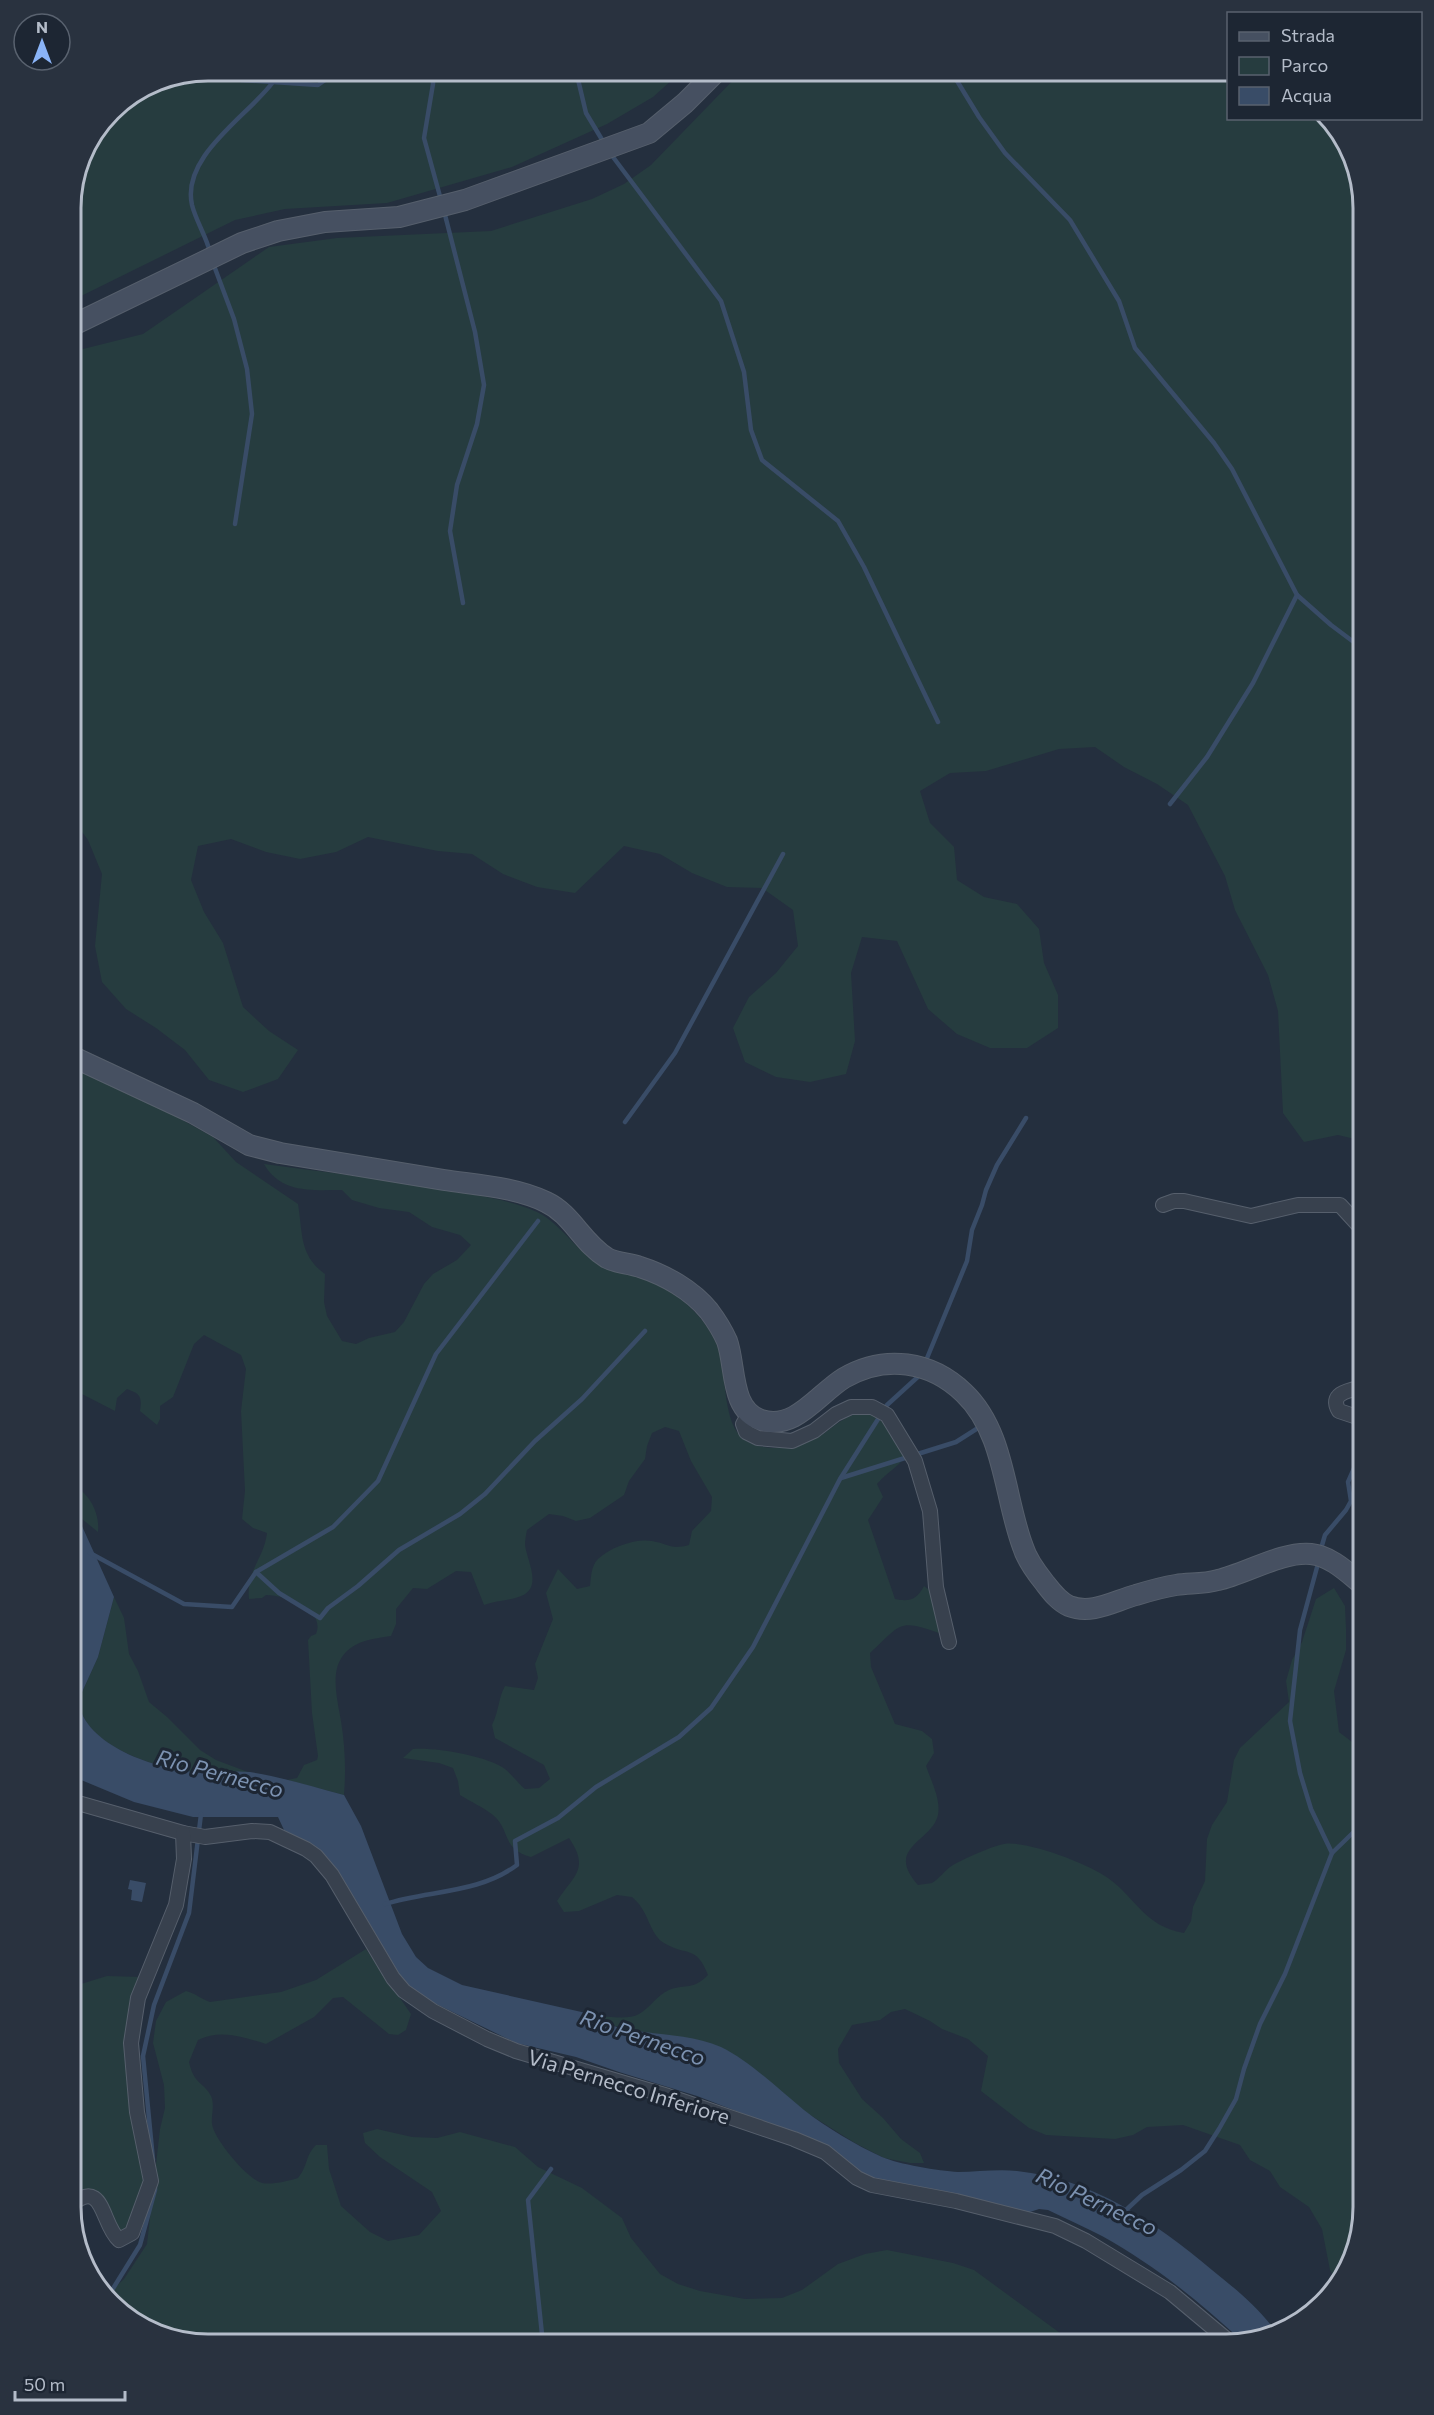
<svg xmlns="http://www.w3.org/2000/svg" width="1434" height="2415" viewBox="0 0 1434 2415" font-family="Commissioner,sans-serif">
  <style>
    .green { fill: #263c3f }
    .water { fill: #394c67 }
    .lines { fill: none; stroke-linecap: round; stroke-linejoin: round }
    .stream { stroke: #394c67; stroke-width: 4.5 }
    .minor-casing { stroke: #565f6c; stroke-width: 16 }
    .secondary-casing { stroke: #565f6c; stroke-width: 22 }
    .minor { stroke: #38414e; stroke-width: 14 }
    .secondary { stroke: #465061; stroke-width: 20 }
    .labels { text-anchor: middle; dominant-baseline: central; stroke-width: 6; stroke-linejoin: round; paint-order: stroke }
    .street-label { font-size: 21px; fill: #b4bcc9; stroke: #1d2633 }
    .water-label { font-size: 22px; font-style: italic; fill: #7c92b1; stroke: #1d2633 }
    .rim { fill: none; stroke: #b4bcc9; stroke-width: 3 }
  </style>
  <rect width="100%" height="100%" fill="#242f3e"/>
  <g class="green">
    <polygon points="208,71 682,71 653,97 607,124 512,167 387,203 285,209 235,220 71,301 71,200 81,155 111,111 156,81"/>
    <polygon points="742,71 1228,71 1228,118 1324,119 1349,148 1363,208 1363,1141 1338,1135 1304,1142 1283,1113 1278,1011 1268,975 1235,910 1225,876 1188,805 1157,784 1124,767 1095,747 1059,749 986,771 950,773 920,791 930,823 954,847 957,880 984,897 1017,904 1039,929 1044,963 1058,995 1058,1028 1027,1048 990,1048 957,1034 928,1009 897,941 862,937 851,973 855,1041 846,1074 810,1082 776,1077 745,1062 733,1028 749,997 776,973 798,946 793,910 762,888 727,887 692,873 660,854 624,846 575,893 537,887 503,874 472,854 438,851 368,837 336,852 300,859 266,852 231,839 198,846 191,880 204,912 223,943 243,1007 269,1031 298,1050 278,1079 243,1092 209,1080 185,1050 156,1028 126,1009 102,982 95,946 102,874 88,840 71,817 71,352 143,334 269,247 337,238 491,231 592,199 624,184 651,165"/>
    <path d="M 71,1067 L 164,1110 L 213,1137 L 236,1162 L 298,1204 C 303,1234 299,1255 325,1274 L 324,1302 L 327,1316 L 342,1341 L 356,1344 L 369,1338 L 395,1332 L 404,1322 L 424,1284 L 433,1274 L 457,1260 L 471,1245 L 460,1235 L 432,1227 L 409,1212 L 379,1208 L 352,1200 L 342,1190 C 313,1190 281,1194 264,1164 C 325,1172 385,1179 444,1190 C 475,1195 508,1199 537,1212 C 563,1225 578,1254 603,1267 C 614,1272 627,1274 638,1277 C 662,1284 685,1299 701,1319 C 708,1327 716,1341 719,1351 C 727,1375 722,1425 745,1440 C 765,1454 805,1448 823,1434 C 838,1424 852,1409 872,1414 C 883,1417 899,1445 906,1456 C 897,1468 886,1473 877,1484 L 883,1497 L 868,1520 L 895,1599 C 909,1602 917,1600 924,1586 L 932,1592 L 942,1634 C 897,1618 902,1624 870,1653 L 871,1667 L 895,1724 L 922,1731 L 932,1739 L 934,1753 L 926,1766 C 931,1781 941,1799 938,1815 C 932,1842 884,1847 918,1885 C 922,1884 928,1884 932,1883 C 939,1879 945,1870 953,1865 C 964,1859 992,1846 1004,1844 C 1027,1840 1089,1864 1108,1878 C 1137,1899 1144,1926 1184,1933 L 1191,1921 L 1193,1907 L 1205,1881 L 1207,1839 L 1212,1825 L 1227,1802 L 1234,1760 L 1240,1748 L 1289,1702 L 1286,1681 L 1292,1660 L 1302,1642 L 1316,1599 L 1334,1588 L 1345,1606 L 1346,1629 L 1346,1650 L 1334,1691 L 1339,1732 L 1356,1745 L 1363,1742 L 1363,2207 L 1340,2283 L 1338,2285 L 1330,2270 L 1322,2229 L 1309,2207 L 1280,2187 L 1270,2171 L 1250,2160 L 1240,2145 L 1183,2125 L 1147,2127 L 1133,2135 L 1115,2139 L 1046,2135 L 1029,2128 L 981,2091 L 988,2056 L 968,2039 L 942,2029 L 930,2021 L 905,2009 L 891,2012 L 880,2020 L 852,2025 L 838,2049 L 839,2063 L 862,2099 L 883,2118 L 901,2139 L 920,2153 L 924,2163 L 910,2163 L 884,2158 L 855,2143 L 807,2113 L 753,2069 L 722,2048 L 600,2023 L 597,2015 C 608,2017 629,2020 639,2014 C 651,2007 657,1995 669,1990 C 687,1983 692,1991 708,1975 C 696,1944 687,1957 664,1943 C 652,1936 649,1918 641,1907 C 639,1903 635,1900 632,1897 L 617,1895 L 579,1911 L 564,1912 L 557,1901 C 574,1875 590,1869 569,1838 L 531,1857 C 501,1849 511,1830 493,1815 C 483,1807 471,1802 460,1795 L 458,1781 L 453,1768 L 439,1763 L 403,1758 L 413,1749 C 435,1747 488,1756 505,1769 C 512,1775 518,1783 525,1789 L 539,1788 L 550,1779 L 544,1765 L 495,1738 L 492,1725 C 499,1711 498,1699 505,1686 L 534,1690 L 538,1678 L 535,1664 L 553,1619 L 546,1593 L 558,1569 L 577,1589 L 590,1586 C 591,1577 591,1566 598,1559 C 611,1547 635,1538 652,1541 C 669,1544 670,1550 689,1545 L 692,1531 L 711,1511 L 712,1497 L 691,1461 L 679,1431 L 665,1427 L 652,1433 L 647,1446 L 645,1459 L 629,1481 L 624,1495 L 590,1518 L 576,1521 L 563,1516 L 549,1514 L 527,1530 C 526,1535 525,1540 525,1545 C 527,1561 543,1587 521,1596 C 509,1601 496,1600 484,1605 L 471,1572 L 456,1571 L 427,1589 L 413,1588 L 396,1609 L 396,1624 L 391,1636 C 373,1639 354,1640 342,1657 C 330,1674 338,1702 341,1721 C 345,1745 346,1771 344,1795 L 287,1780 L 297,1778 L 304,1765 L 317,1760 L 318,1756 L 312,1713 L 308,1640 L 311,1636 L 316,1634 C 326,1609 285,1595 266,1595 L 262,1598 L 249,1599 C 246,1570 264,1559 267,1533 L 253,1528 L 242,1519 L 245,1491 L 241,1411 L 246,1369 L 241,1355 L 204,1335 L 194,1344 L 173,1397 L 160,1406 L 160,1419 L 157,1425 L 140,1411 C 142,1397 141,1394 127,1389 L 117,1398 L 115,1411 L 76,1391 L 71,1390 Z"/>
    <path d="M 71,1484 C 89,1492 100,1513 98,1532 L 71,1510 Z"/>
    <path d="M 114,1597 L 124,1618 L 129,1654 L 138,1671 L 149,1702 L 167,1717 L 200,1750 L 216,1760 L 248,1772 C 229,1773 211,1774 192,1772 C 153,1767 85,1746 78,1701 L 98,1657 Z"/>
    <path d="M 366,1949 L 411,2014 L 406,2030 L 398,2035 L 389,2034 L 343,1997 L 333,1998 L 314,2017 L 266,2044 C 243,2037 221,2029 198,2040 L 189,2062 C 194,2085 204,2082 211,2096 C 215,2105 211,2115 212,2124 C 214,2139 247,2179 262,2183 C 272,2185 288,2181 298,2178 C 308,2166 305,2156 316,2145 L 327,2145 L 329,2169 L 341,2206 L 370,2232 L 388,2241 L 419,2235 L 441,2211 L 432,2192 L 380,2157 L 365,2143 L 363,2133 L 377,2129 L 412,2137 L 437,2138 L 460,2132 L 515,2147 L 538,2167 L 582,2188 L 622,2218 L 631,2238 L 660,2274 L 678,2284 L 700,2291 L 745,2299 L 782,2298 L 802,2290 L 838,2264 L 865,2254 L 887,2250 L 953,2263 L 974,2270 L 1075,2344 L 200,2344 L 131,2321 L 108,2294 L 124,2279 L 147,2244 L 160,2129 L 165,2108 L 164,2085 L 153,2043 L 156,2021 L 166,2002 L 186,1991 C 195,1993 201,1999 210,2002 L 281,1992 L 316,1980 Z"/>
    <polygon points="71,1968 81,1984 107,1976 141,1977 133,2003 148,2177 130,2229 121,2235 100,2199 71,2199"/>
  </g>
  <g class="water">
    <path d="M 71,1510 L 77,1515 L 114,1597 L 98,1657 L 78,1701 C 85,1746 156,1769 196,1772 C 214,1774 233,1770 250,1772 C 282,1777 313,1787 344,1795 L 361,1826 L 402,1934 L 416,1957 L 428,1968 L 462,1985 L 586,2013 C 625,2040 678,2028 721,2047 C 750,2061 779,2090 804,2110 C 827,2128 856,2145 882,2157 C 898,2164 939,2171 958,2172 C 977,2172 997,2169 1017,2171 C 1093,2179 1155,2222 1212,2270 C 1238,2291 1257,2306 1277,2333 L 1242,2341 C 1200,2302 1153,2264 1102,2236 C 1085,2227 1066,2219 1048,2210 L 1039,2209 L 1027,2213 L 872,2181 L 819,2143 L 697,2096 L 619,2072 L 576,2057 L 516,2043 L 428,2000 L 410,1988 L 399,1974 L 328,1858 L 284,1830 L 278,1817 L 193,1817 L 134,1802 L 74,1777 L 71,1773 Z"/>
    <polygon points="130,1880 146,1883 142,1902 131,1900 132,1890 128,1889"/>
  </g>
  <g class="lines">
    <g class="stream">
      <polyline points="207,71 242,80 318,85 338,71"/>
      <polyline points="433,71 433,84 424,138 441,200"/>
      <polyline points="478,71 535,79 548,71"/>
      <polyline points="576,71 586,113 604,143"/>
      <polyline points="951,71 979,117 1005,153 1070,220 1119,301 1135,348 1214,443 1232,469 1297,595 1331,625 1363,649"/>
      <polyline points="610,153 721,301 744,372 751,430 762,460 838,521 864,567 938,722"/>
      <polyline points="444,211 475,332 484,385 477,424 457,485 450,531 463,603"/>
      <path d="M 210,252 C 206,236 196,221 192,205 C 181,156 248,116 273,82"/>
      <polyline points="213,263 234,319 247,369 252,414 235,524"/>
      <polyline points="1170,804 1207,757 1253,683 1297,595"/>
      <polyline points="625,1122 675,1053 783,854"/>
      <polyline points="925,1363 967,1261 972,1230 982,1205 986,1190 997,1165 1026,1118"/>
      <polyline points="841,1478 956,1442 978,1428"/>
      <polyline points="1320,1552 1325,1535 1346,1510 1351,1501 1348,1482 1363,1448"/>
      <polyline points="90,1553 184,1604 232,1607 256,1572 333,1527 378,1481 436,1354 538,1221"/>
      <polyline points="1319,1560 1300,1630 1290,1721 1300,1773 1311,1809 1332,1853"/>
      <polyline points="256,1572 279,1593 320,1618 328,1608 358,1586 399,1550 460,1514 485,1494 535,1441 582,1399 645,1331"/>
      <path d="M 385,1904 C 429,1890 478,1894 517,1865 L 515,1841 L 558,1818 L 596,1787 L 679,1737 L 711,1708 L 753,1647 L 840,1479 L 887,1405 L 921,1374"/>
      <polyline points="153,2160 143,2056 154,2005 189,1913 201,1814"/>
      <polyline points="1125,2211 1142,2195 1181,2170 1205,2151 1219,2129 1236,2099 1244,2069 1260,2024 1285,1974 1332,1853 1363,1823"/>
      <polyline points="109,2295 140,2245 155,2190 155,2183"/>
      <polyline points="543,2344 528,2200 551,2169"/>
    </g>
    <defs>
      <g id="minor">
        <polyline points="1163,1205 1174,1201 1184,1201 1251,1216 1298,1205 1340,1205 1363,1230"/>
        <polyline points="749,1414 743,1424 746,1432 758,1438 792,1441 814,1431 836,1414 851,1407 872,1407 887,1415 915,1461 930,1511 936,1587 949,1642"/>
        <path d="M 1363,1419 L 1339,1411 C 1328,1393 1350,1390 1363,1387"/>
        <polyline points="71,1801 183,1833 205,1837 252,1831 270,1832 306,1849 316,1856 332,1875 393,1978 404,1991 433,2011 487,2039 516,2051 668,2096 794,2139 825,2152 857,2178 872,2185 956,2201 1055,2226 1086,2241 1170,2292 1231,2343"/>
        <path d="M 71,2205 C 104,2177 101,2224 119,2240 L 132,2233 L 151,2181 L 137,2112 L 131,2043 L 135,2017 L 138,1998 L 176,1905 L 184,1859 L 183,1833"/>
      </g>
      <g id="secondary">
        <polyline points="71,326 242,243 278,231 325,222 399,217 465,200 649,133 685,103 717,71"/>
        <path d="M 71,1056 L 193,1113 L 249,1145 L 280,1153 C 334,1162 389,1171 444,1180 C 477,1185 515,1187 546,1202 C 572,1214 582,1243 607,1258 C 616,1263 629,1263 640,1267 C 665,1275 692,1290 709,1311 C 715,1319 723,1332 727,1341 C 736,1366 730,1410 761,1420 C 795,1431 818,1394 844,1378 C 885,1354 931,1361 964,1393 C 1005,1432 1004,1497 1023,1547 C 1027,1560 1036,1572 1044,1582 C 1051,1591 1058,1601 1069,1606 C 1092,1615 1114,1601 1136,1595 C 1149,1591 1163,1587 1176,1585 C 1190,1583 1204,1584 1218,1580 C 1245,1574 1283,1551 1311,1554 C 1331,1556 1348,1573 1363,1585"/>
      </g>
    </defs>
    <use href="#minor" class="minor-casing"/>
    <use href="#secondary" class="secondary-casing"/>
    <use href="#minor" class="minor"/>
    <use href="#secondary" class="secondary"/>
  </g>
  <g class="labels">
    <g class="street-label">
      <text transform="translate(629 2086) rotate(17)">Via Pernecco Inferiore</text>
    </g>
    <g class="water-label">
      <text transform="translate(220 1773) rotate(15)">Rio Pernecco</text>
      <text transform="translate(643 2037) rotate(19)">Rio Pernecco</text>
      <text transform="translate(1097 2201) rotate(25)">Rio Pernecco</text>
    </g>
  </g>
  <path d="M0 0H1434V2415H0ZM208 81H1226A127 127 0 0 1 1353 208V2207A127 127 0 0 1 1226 2334H208A127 127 0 0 1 81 2207V208A127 127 0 0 1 208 81Z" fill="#29323f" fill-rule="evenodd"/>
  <path class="rim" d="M208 81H1226A127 127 0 0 1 1353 208V2207A127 127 0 0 1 1226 2334H208A127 127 0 0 1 81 2207V208A127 127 0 0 1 208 81Z"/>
  <rect x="1227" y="12" width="195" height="108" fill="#1d2633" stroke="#59626f" stroke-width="1.5"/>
  <rect x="1239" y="32" width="30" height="9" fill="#465061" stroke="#59626f" stroke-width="1.5"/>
  <text x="1281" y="42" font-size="18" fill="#b4bcc9">Strada</text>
  <rect x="1239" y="57" width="30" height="18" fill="#263c3f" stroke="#59626f" stroke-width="1.5"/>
  <text x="1281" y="72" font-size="18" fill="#b4bcc9">Parco</text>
  <rect x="1239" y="87" width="30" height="18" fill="#394c67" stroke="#59626f" stroke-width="1.5"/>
  <text x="1281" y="102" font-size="18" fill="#b4bcc9">Acqua</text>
  <g transform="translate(42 42)"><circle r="28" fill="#1d2633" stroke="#59626f" stroke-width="1.5"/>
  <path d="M0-4.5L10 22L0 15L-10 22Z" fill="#8ab4f8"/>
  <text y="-9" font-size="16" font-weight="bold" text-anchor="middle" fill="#b4bcc9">N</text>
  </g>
  <path d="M15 2391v9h110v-9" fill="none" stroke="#b4bcc9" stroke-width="3"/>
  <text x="24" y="2391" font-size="18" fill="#b4bcc9" stroke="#1d2633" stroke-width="4.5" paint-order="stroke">50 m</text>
</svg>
